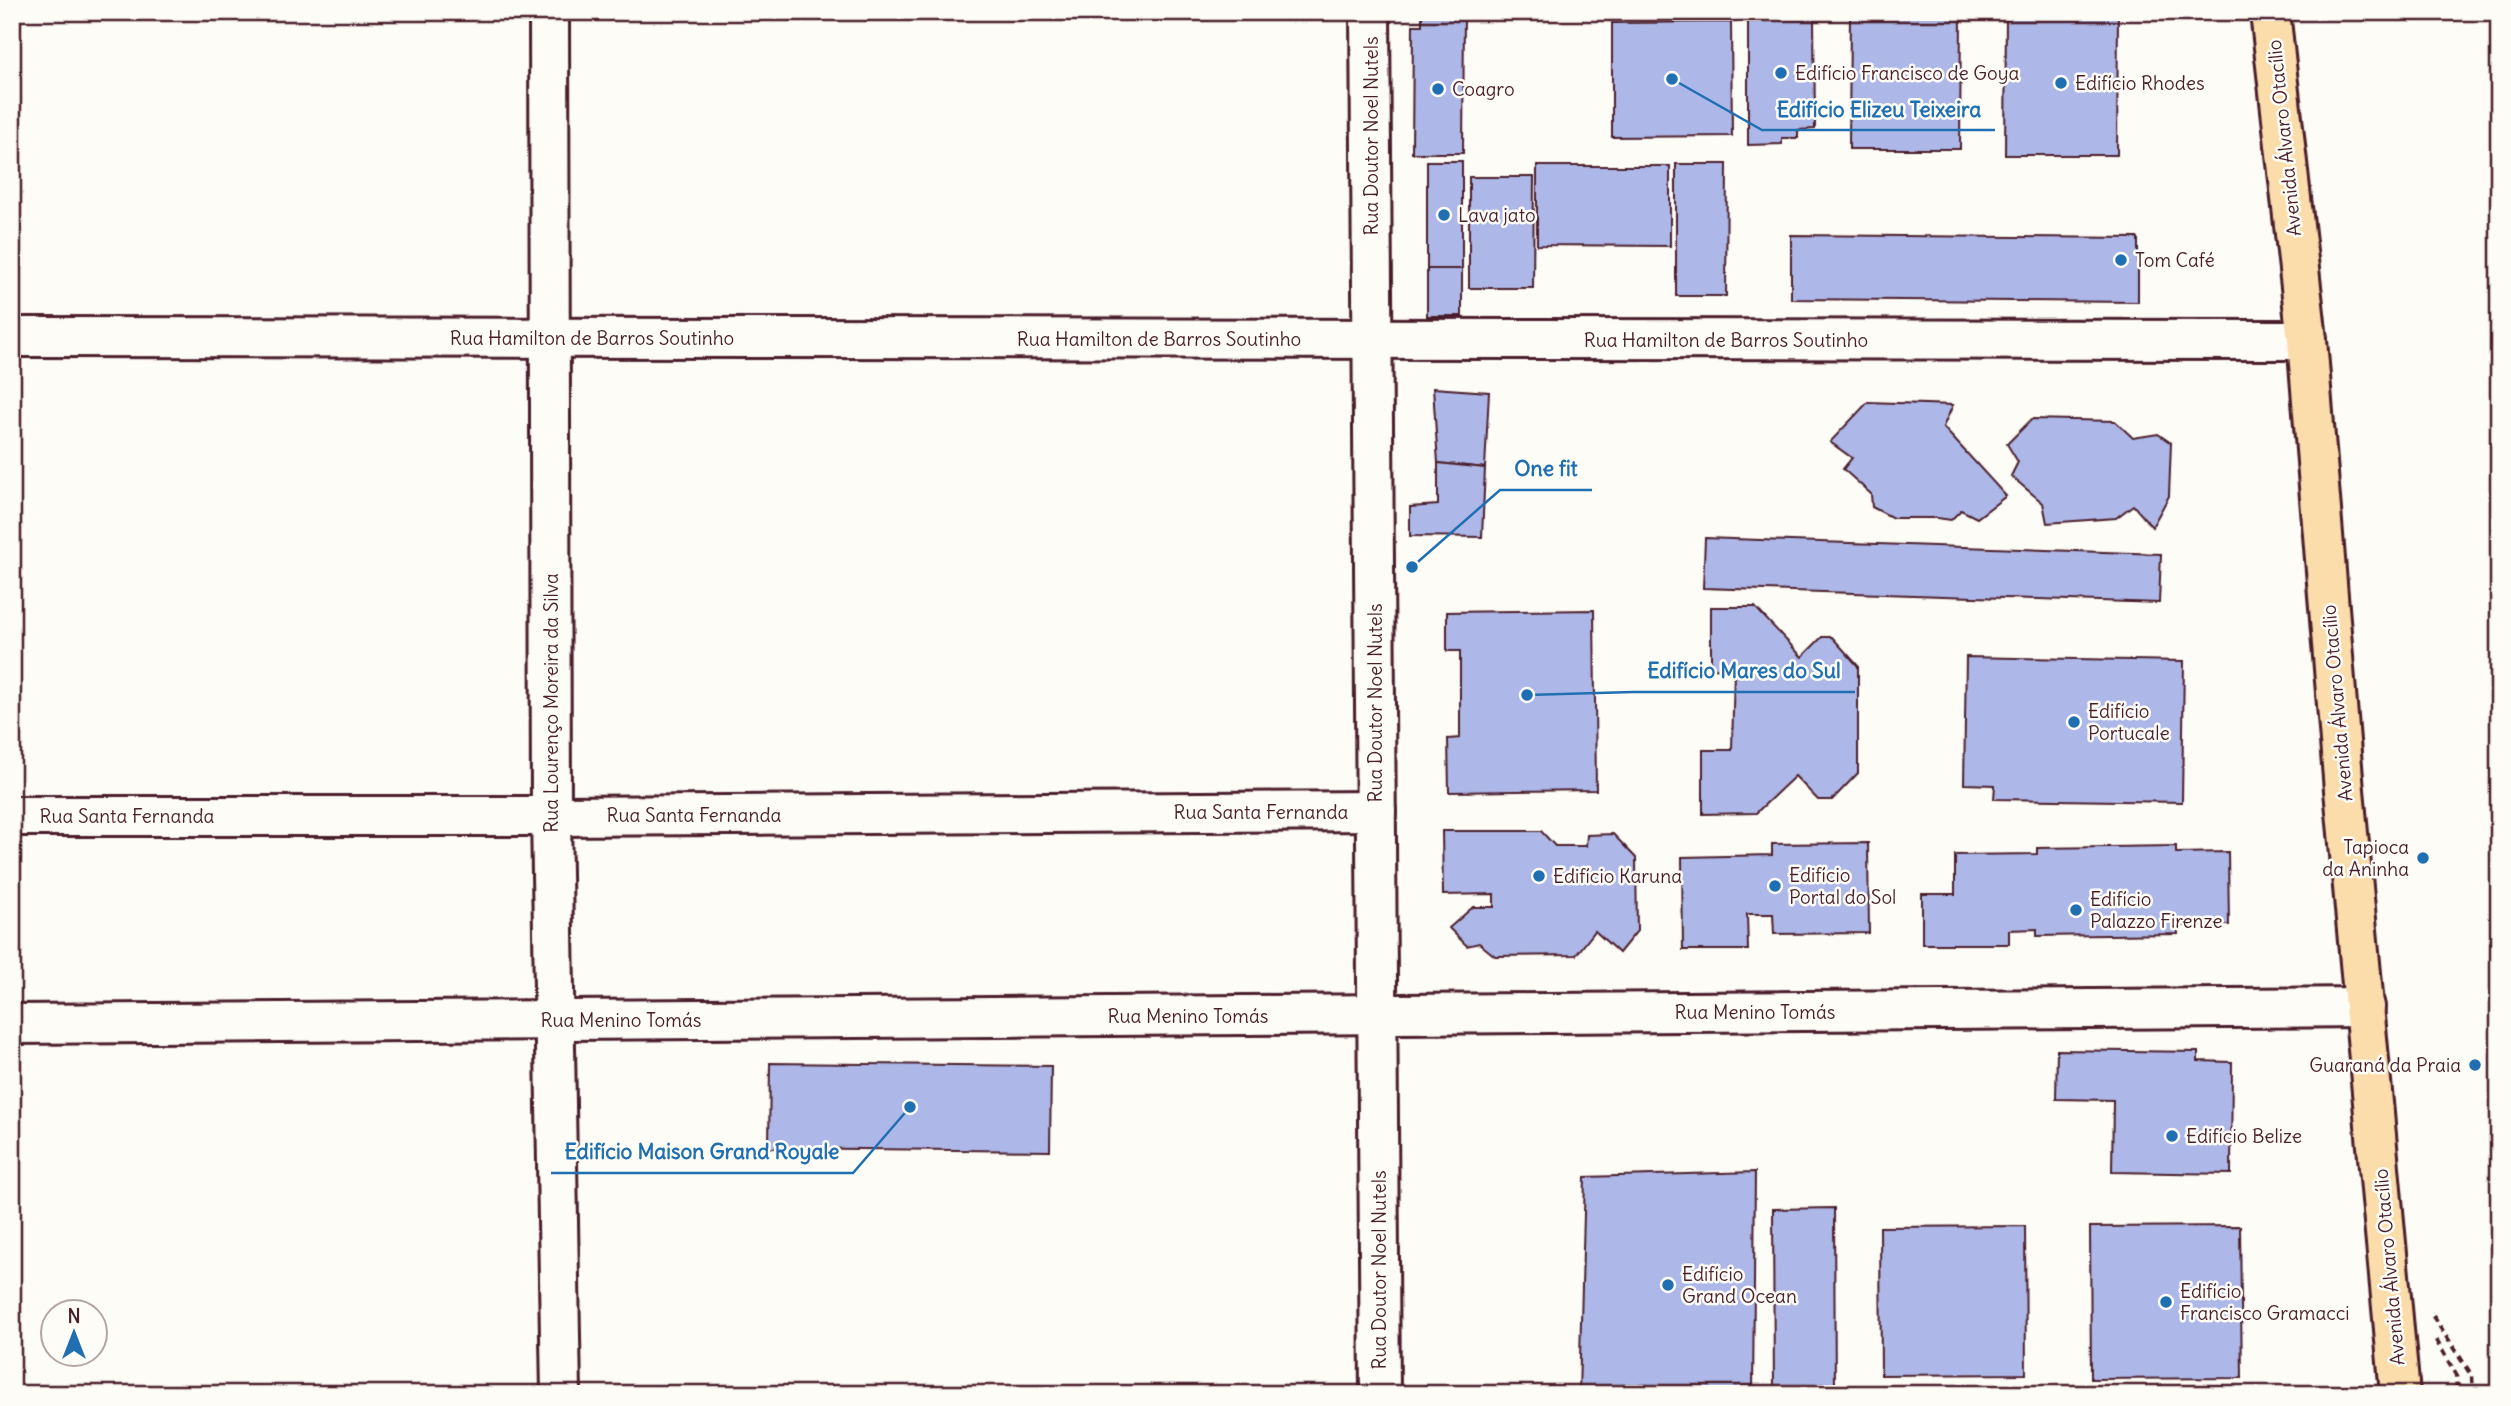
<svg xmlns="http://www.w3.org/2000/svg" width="2511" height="1406" viewBox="0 0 2511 1406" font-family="Delius,sans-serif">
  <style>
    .building { fill: #aeb8e8; stroke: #4a1f2b; stroke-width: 2 }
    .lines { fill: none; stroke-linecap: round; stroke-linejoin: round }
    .minor-casing { stroke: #4a1f2b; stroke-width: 44 }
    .primary-casing { stroke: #4a1f2b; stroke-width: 44 }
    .path { stroke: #4a1f2b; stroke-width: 4.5; stroke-dasharray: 7 5; stroke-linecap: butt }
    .minor { stroke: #fdfcf7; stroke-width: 38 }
    .primary { stroke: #faddab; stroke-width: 38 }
    .poi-dot { fill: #1f6fb2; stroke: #fdfcf7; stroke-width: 2.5 }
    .labels { text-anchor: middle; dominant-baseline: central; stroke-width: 5; stroke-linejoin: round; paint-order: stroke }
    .poi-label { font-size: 19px; fill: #4a1f2b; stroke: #fdfcf7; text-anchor: start }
    .street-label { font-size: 19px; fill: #4a1f2b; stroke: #fdfcf7 }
    .leader { fill: none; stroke: #1f6fb2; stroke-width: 2.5 }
    .callout-dot { fill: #1f6fb2; stroke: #fdfcf7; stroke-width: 2.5 }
    .callout-label { font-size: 21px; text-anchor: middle; font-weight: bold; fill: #1f6fb2; stroke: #fdfcf7; stroke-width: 5; stroke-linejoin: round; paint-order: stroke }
  </style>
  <rect width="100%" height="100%" fill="#fdfcf7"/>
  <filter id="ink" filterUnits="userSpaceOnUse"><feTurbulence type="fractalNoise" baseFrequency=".0143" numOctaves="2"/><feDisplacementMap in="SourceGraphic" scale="14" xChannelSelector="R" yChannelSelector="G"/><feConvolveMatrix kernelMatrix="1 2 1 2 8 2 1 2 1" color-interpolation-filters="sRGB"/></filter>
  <g filter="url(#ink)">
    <g class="building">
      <polygon points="1422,12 1464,12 1463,153 1412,153 1413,25 1422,25"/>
      <polygon points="1748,12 1797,12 1797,17 1814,17 1815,129 1798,130 1798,138 1782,138 1782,144 1748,145"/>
      <polygon points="1850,12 1961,12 1960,149 1849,149"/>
      <polygon points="2006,12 2118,12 2117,155 2005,155"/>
      <polygon points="1731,22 1732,136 1612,137 1612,23"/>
      <rect x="1427" y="161" width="35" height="108"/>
      <polygon points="1676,164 1727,164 1726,296 1676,296"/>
      <polygon points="1537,166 1670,166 1670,246 1537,245"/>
      <polygon points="1469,177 1534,177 1533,288 1469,288"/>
      <polygon points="1791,235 2138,238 2138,302 1791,299"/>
      <rect x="1427" y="269" width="35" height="47"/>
      <polygon points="1433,388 1489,392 1485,468 1438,463"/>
      <polygon points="1868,402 1953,405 1943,427 2006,496 1977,518 1961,510 1951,520 1937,518 1893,518 1872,507 1871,494 1843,469 1852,458 1830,442"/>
      <polygon points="2032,419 2115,421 2133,438 2158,434 2171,443 2169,496 2152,527 2133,505 2116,518 2047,523 2043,503 2011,476 2018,462 2007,444"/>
      <polygon points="1438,463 1485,468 1482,537 1410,536 1410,507 1438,505"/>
      <polygon points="1705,538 2161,554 2159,603 1703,588"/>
      <polygon points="1711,607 1755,607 1802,657 1822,637 1832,637 1858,666 1858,773 1832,800 1818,800 1795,776 1756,813 1703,814 1703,750 1732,750 1734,669 1711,668"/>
      <polygon points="1594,610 1596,790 1449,792 1448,739 1460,738 1460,651 1447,651 1447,612"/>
      <polygon points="1966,657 2184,661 2182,802 1994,799 1995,785 1964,784"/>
      <polygon points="1442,831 1541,831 1555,846 1586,846 1587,835 1613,834 1636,858 1637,931 1619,953 1595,931 1576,955 1495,956 1479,943 1467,946 1449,928 1473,907 1494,907 1494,894 1443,895"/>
      <polygon points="1868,843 1869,933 1774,934 1773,914 1747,914 1748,950 1683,950 1682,857 1772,855 1772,844"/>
      <polygon points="2176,846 2176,853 2228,852 2229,925 2178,926 2178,934 2037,936 2037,929 2009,930 2009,944 1922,944 1922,894 1955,894 1955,855 2037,854 2037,848"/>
      <polygon points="2057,1050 2198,1052 2198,1061 2232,1062 2231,1174 2112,1172 2113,1100 2056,1099"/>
      <polygon points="770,1063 1051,1066 1050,1151 769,1148"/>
      <polygon points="1755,1172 1753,1394 1579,1394 1585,1177"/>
      <polygon points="1834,1208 1835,1393 1774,1394 1773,1209"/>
      <polygon points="2025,1226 2026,1374 1881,1375 1880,1227"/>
      <polygon points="2240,1226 2242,1378 2091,1379 2090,1227"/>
    </g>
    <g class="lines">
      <defs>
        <g id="minor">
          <polyline points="549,12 551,816 561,1394"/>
          <polyline points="1370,12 1380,1394"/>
          <polyline points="12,337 2307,340"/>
          <polyline points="12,816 551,816 1376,811"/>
          <polyline points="12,1024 2365,1007"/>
        </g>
        <polyline id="primary" points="2270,12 2307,340 2344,790 2400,1394"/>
      </defs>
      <use href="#minor" class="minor-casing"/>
      <use href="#primary" class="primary-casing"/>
      <g class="path">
        <polyline points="2433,1316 2472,1376 2473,1394"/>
        <polyline points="2436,1340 2456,1375 2457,1394"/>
      </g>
      <use href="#minor" class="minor"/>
      <use href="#primary" class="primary"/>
    </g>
  </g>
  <g class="poi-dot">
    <circle cx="1781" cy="73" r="7"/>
    <circle cx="2061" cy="83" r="7"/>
    <circle cx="1438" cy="89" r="7"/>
    <circle cx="1444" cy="215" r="7"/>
    <circle cx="2121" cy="260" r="7"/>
    <circle cx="2074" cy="722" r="7"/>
    <circle cx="2423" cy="858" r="7"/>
    <circle cx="1539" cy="876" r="7"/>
    <circle cx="1775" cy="886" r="7"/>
    <circle cx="2076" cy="910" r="7"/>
    <circle cx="2475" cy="1065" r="7"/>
    <circle cx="2172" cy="1136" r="7"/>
    <circle cx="1668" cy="1285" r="7"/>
    <circle cx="2166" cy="1302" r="7"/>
  </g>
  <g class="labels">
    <g class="poi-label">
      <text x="1795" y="73">Edifício Francisco de Goya</text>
      <text x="2075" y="83">Edifício Rhodes</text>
      <text x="1452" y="89">Coagro</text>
      <text x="1458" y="215">Lava jato</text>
      <text x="2135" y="260">Tom Café</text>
      <text x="2088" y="711">Edifício<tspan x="2088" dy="22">Portucale</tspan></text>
      <text x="2409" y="847" text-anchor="end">Tapioca<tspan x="2409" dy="22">da Aninha</tspan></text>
      <text x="1789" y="875">Edifício<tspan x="1789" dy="22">Portal do Sol</tspan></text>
      <text x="1553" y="876">Edifício Karuna</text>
      <text x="2090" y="899">Edifício<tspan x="2090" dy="22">Palazzo Firenze</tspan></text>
      <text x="2461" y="1065" text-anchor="end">Guaraná da Praia</text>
      <text x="2186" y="1136">Edifício Belize</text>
      <text x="1682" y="1274">Edifício<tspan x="1682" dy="22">Grand Ocean</tspan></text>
      <text x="2180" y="1291">Edifício<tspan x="2180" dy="22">Francisco Gramacci</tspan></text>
    </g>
    <g class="street-label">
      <text transform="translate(1371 136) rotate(-90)">Rua Doutor Noel Nutels</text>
      <text transform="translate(2284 138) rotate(-96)">Avenida Álvaro Otacílio</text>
      <text x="592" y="338">Rua Hamilton de Barros Soutinho</text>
      <text x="1159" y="339">Rua Hamilton de Barros Soutinho</text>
      <text x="1726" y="340">Rua Hamilton de Barros Soutinho</text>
      <text transform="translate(551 703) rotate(-90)">Rua Lourenço Moreira da Silva</text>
      <text transform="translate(1375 703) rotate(-90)">Rua Doutor Noel Nutels</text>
      <text transform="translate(2337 703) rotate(-95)">Avenida Álvaro Otacílio</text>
      <text x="1261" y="812">Rua Santa Fernanda</text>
      <text x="694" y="815">Rua Santa Fernanda</text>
      <text x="127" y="816">Rua Santa Fernanda</text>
      <text x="1755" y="1012">Rua Menino Tomás</text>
      <text x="1188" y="1016">Rua Menino Tomás</text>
      <text x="621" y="1020">Rua Menino Tomás</text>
      <text transform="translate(2389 1267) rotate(-95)">Avenida Álvaro Otacílio</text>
      <text transform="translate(1379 1270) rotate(-90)">Rua Doutor Noel Nutels</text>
    </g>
  </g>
  <path class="leader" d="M1672 79L1762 130H1995M1412 567L1500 490H1592M1527 695L1633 692H1855M910 1107L853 1173H551"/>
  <g class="callout-dot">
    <circle cx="1672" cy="79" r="7"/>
    <circle cx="1412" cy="567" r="7"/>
    <circle cx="1527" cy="695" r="7"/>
    <circle cx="910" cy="1107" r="7"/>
  </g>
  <g class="callout-label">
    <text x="1879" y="117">Edifício Elizeu Teixeira</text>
    <text x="1546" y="476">One fit</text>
    <text x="1744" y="678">Edifício Mares do Sul</text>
    <text x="702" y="1159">Edifício Maison Grand Royale</text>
  </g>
  <rect width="2511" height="1406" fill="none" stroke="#fdfcf7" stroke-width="42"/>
  <rect x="21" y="21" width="2469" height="1364" fill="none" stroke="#4a1f2b" stroke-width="2.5" filter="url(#ink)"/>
  <g transform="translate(74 1333)"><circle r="33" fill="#fdfcf7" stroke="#b5a4a5" stroke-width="2"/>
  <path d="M0-5L12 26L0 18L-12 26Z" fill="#1f6fb2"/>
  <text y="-10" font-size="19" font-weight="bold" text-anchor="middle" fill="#4a1f2b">N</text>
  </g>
</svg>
